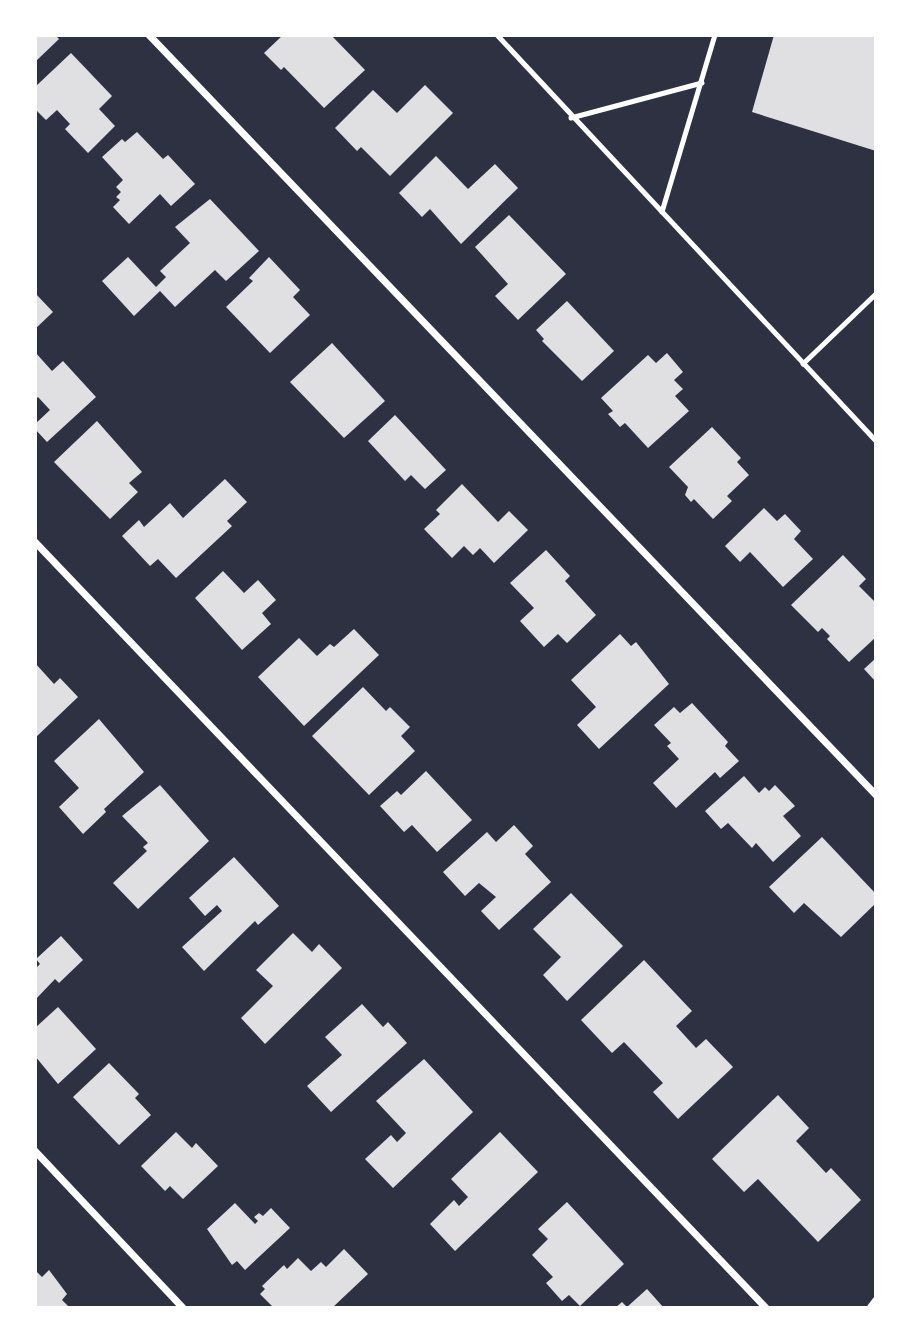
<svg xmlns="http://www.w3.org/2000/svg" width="911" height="1343" viewBox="0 0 911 1343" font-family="'Sofia Sans Condensed',sans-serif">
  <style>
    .building { fill: #e0e0e3 }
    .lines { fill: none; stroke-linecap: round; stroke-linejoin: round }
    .service { stroke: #fff; stroke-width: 5 }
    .minor { stroke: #fff; stroke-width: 7 }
  </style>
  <rect width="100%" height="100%" fill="#2d3142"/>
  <g class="building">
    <polygon points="35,35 55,35 59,39 35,62"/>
    <polygon points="283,35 331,35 365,70 324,108 284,67 281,70 264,53"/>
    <polygon points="774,35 876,35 876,151 752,112"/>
    <polygon points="71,53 112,96 99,109 115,126 88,153 65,129 70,124 57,110 46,120 35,109 35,87"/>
    <polygon points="425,85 453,113 390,176 361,147 357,151 335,128 373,90 397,113"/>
    <polygon points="137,132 163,159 168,155 195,184 171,206 160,194 129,224 113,207 120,200 116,197 121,192 116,187 123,180 102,157 122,139 125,142"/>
    <polygon points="436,156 468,189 495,164 518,188 461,244 430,209 422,217 399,193"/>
    <polygon points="210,199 259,251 226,281 215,270 175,307 160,291 134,316 102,281 128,257 156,287 166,277 160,271 190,243 175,227"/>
    <polygon points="509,215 566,274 518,320 495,296 508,284 475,247"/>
    <polygon points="269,257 300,290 293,297 310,315 270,353 226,307 253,281 249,278"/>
    <polygon points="35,293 53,312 35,329"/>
    <polygon points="567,301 614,351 582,381 542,341 544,339 536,330"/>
    <polygon points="332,343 385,401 344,438 290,382"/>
    <polygon points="35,352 52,371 63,361 96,397 47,442 35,429 35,424 50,410 38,397 35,400"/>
    <polygon points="667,353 683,372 674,380 683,389 675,396 689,411 648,448 625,423 620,427 608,414 613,411 601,398 648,355 656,363"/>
    <polygon points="395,415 446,470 425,489 411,475 405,481 368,441"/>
    <polygon points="97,421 142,472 129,483 138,492 110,519 54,462"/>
    <polygon points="712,427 741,458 737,462 749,475 727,496 732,501 713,519 694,499 691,502 685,495 688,487 669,467"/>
    <polygon points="225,479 247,502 227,521 232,526 176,578 158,559 150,566 122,536 139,520 144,527 170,503 183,518"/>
    <polygon points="462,484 498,522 509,511 528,530 494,563 480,548 473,555 464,546 452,558 424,529 440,514 436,510"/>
    <polygon points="764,508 777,521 785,514 801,531 794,539 813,559 783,587 750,552 740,562 725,546"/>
    <polygon points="546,550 570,576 565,581 596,615 567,643 558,634 544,647 520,621 534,608 510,583"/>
    <polygon points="843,555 866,579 859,586 876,603 876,637 849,662 827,639 830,636 822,628 818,632 791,605"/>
    <polygon points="223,571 244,593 258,580 276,600 262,613 271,624 242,650 195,598"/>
    <polygon points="354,629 379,655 304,726 258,677 299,638 317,656 330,644 334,647"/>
    <polygon points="620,634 631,646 636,642 669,684 599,749 577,725 596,707 571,680"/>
    <polygon points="876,658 876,682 864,669"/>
    <polygon points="35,663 54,684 60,678 78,697 35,738"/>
    <polygon points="363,687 386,711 390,707 410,727 401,736 415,751 369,795 312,736"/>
    <polygon points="692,703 728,742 725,746 739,761 720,778 715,772 676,808 653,783 679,759 667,746 671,743 654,725 674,707 680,713"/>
    <polygon points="99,719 144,772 104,809 106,812 83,834 59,807 79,788 54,761"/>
    <polygon points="426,771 472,820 437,852 412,825 404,832 380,806 397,791 401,795"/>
    <polygon points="744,776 759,793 765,787 769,791 775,785 795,806 783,816 801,836 773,862 756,843 752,848 728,823 721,829 705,811"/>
    <polygon points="160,785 209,841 138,909 113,883 147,851 143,847 148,843 122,816"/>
    <polygon points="514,825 533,846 525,854 551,882 499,930 481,911 496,897 479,883 465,896 443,872 487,832 496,842"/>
    <polygon points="822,837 876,894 876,903 841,937 804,903 794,913 769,887"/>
    <polygon points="234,857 279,906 258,925 255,921 204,971 182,947 222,911 217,905 205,916 189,898"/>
    <polygon points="571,893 623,946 567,1001 543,975 561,957 533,929"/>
    <polygon points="293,933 312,952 319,944 342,968 265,1044 241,1018 273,986 256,970"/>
    <polygon points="61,936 83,960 59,983 55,979 35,1000 35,969 40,964 36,959"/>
    <polygon points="644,960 692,1011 676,1026 696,1048 706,1039 733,1067 678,1119 653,1092 663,1083 624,1042 612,1053 581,1020"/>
    <polygon points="362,1004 383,1027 388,1022 407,1043 331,1112 307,1086 342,1055 325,1037"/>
    <polygon points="58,1007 96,1049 58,1084 35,1056 35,1028"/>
    <polygon points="424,1059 473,1112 393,1188 365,1159 391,1135 397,1142 406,1133 376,1101"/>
    <polygon points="109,1063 139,1094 135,1098 151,1115 119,1145 73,1097"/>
    <polygon points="778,1095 809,1128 796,1141 826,1173 831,1168 861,1200 818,1242 758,1179 744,1192 712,1159"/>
    <polygon points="176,1132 192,1148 196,1143 218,1166 183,1199 170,1186 165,1191 141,1166"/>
    <polygon points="500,1132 538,1172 455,1251 430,1224 454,1200 459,1206 468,1197 451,1179"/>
    <polygon points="567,1202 624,1264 580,1306 569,1295 562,1301 546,1283 553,1277 532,1255 548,1239 538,1229"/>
    <polygon points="235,1203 255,1224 258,1221 254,1217 259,1213 263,1216 271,1208 290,1228 245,1270 237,1261 232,1265 207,1229"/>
    <polygon points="344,1249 368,1274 332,1308 274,1308 260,1294 265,1289 262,1286 284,1265 287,1269 298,1258 311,1271 321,1262 326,1267"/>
    <polygon points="35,1270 42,1277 49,1270 67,1294 62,1300 70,1308 35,1308"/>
    <polygon points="647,1289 664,1308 615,1308 622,1302 627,1307"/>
  </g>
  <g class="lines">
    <g class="service">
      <polyline points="497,35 876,441"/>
      <polyline points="571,118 702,83"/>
      <polyline points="662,212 715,35"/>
      <polyline points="803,364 876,294"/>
    </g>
    <g class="minor">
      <polyline points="149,35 876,795"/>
      <polyline points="35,542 766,1308"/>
      <polyline points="35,1151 183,1308"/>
      <polyline points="870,1308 876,1300"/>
    </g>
  </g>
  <rect width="911" height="1343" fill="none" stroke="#ffffff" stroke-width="74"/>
</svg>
